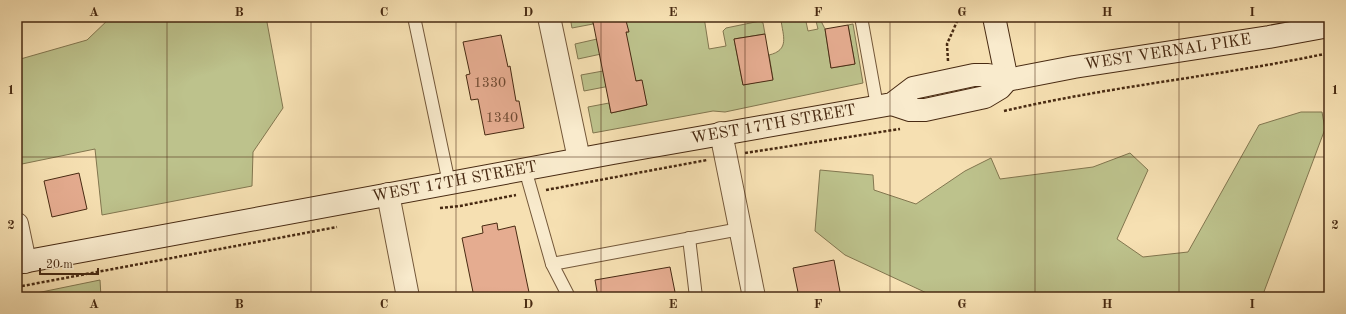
<svg xmlns="http://www.w3.org/2000/svg" width="1346" height="314" viewBox="0 0 1346 314" font-family="'Old Standard TT',serif">
  <style>
    .green { fill: #bdc28c; stroke: #82764f }
    .building { fill: #e5ac90; stroke: #482a12 }
    .lines { fill: none; stroke-linecap: round; stroke-linejoin: round }
    .lane-casing { stroke: #74583a; stroke-width: 14 }
    .street-casing { stroke: #74583a; stroke-width: 24 }
    .secondary-casing { stroke: #482a12; stroke-width: 24 }
    .path { stroke: #482a12; stroke-width: 2.5; stroke-dasharray: 3 2; stroke-linecap: butt }
    .lane { stroke: #f9ebcd; stroke-width: 12 }
    .street { stroke: #f9ebcd; stroke-width: 22 }
    .secondary { stroke: #f9ebcd; stroke-width: 22 }
    .grid { fill: none; stroke: #482a12; stroke-width: 1; stroke-opacity: 0.55 }
    .labels { text-anchor: middle; dominant-baseline: central; stroke-width: 3; stroke-linejoin: round; paint-order: stroke }
    .number-label { font-size: 14px; fill: #6f4a32 }
    .street-label { font-size: 16px; fill: #482a12; stroke: #f9ebcd }
    .neatline { fill: none; stroke: #482a12; stroke-width: 1.5 }
    .grid-label { font-size: 13px; text-anchor: middle; font-weight: bold; fill: #482a12 }
  </style>
  <rect width="100%" height="100%" fill="#f6e0b2"/>
  <filter id="stains"><feTurbulence type="fractalNoise" baseFrequency=".005" numOctaves="4"/><feColorMatrix values="0 0 0 0 .2 0 0 0 0 .09 0 0 0 0 .02 0 0 0 .5 -.17"/></filter>
  <radialGradient id="worn" r=".72"><stop offset=".6" stop-color="#630" stop-opacity="0"/><stop offset="1" stop-color="#630" stop-opacity=".3"/></radialGradient>
  <g class="green">
    <polygon points="111,17 266,17 283,108 253,152 252,186 102,215 95,149 17,165 17,60 87,40"/>
    <polygon points="570,17 598,17 592,19 593,24 572,28"/>
    <path d="M 625,17 L 704,17 L 709,49 L 726,46 L 723,31 L 726,28 L 760,21 L 763,23 L 765,34 L 734,39 L 743,85 L 773,79 L 769,55 C 790,50 783,36 781,20 L 784,17 L 805,17 L 808,31 L 818,29 L 815,17 L 837,17 L 821,21 L 825,29 L 831,68 L 855,64 L 848,25 L 853,24 L 863,83 L 725,112 L 713,111 L 593,133 L 588,107 L 609,103 L 611,113 L 647,105 L 641,80 L 584,91 L 581,75 L 603,71 L 604,74 L 629,48 L 578,59 L 575,44 L 628,32 Z"/>
    <polygon points="1301,112 1322,112 1325,129 1262,297 932,297 931,295 845,255 815,231 820,170 873,175 874,190 916,204 965,171 991,158 1000,179 1093,167 1130,153 1148,170 1117,239 1143,257 1188,252 1259,125"/>
    <polygon points="100,280 101,297 17,297"/>
  </g>
  <g class="building">
    <polygon points="592,17 625,17 629,32 626,32 636,81 642,80 647,105 611,113"/>
    <polygon points="848,25 855,64 831,68 825,29"/>
    <polygon points="765,34 773,80 743,85 734,39"/>
    <polygon points="501,35 508,67 510,66 516,101 519,101 524,128 485,135 478,99 471,100 466,75 470,74 463,42"/>
    <polygon points="79,173 87,209 52,217 44,181"/>
    <polygon points="497,223 498,230 515,226 530,297 474,297 462,238 483,233 482,226"/>
    <polygon points="834,260 841,297 799,297 793,268"/>
    <polygon points="670,267 676,297 598,297 595,280"/>
  </g>
  <g class="lines">
    <defs>
      <g id="lane">
        <polyline points="414,17 449,183"/>
        <polyline points="861,17 877,106"/>
        <polyline points="525,169 552,264 740,229"/>
        <polyline points="689,238 696,297"/>
        <polyline points="552,264 569,297"/>
      </g>
      <g id="street">
        <polyline points="549,17 579,159"/>
        <polyline points="721,133 754,297"/>
        <polyline points="388,194 408,297"/>
        <polyline points="17,224 25,262"/>
      </g>
      <g id="secondary">
        <polyline points="994,17 1007,80"/>
        <polyline points="892,104 910,110 925,110 985,97 1000,88 1007,80"/>
        <path id="s1" d="M 17,263 L 613,153 L 892,104 L 913,88 L 974,75 L 988,75 L 1007,80 L 1074,67 L 1269,37 L 1329,26"/>
      </g>
    </defs>
    <use href="#lane" class="lane-casing"/>
    <use href="#street" class="street-casing"/>
    <use href="#secondary" class="secondary-casing"/>
    <g class="path">
      <polyline points="948,61 947,44 959,17"/>
      <path d="M 1004,111 C 1111,86 1221,76 1329,53"/>
      <polyline points="745,153 900,129"/>
      <polyline points="546,190 707,160"/>
      <polyline points="440,208 460,206 516,195"/>
      <polyline points="17,287 337,227"/>
    </g>
    <use href="#lane" class="lane"/>
    <use href="#street" class="street"/>
    <use href="#secondary" class="secondary"/>
  </g>
  <path class="grid" d="M 167,17 L 167,297M 311,17 L 311,297M 456,17 L 456,297M 601,17 L 601,297M 745,17 L 745,297M 890,17 L 890,297M 1035,17 L 1035,297M 1179,17 L 1179,297M 17,157 L 1329,157"/>
  <g class="labels">
    <g class="number-label">
      <text x="490" y="83">1330</text>
      <text x="502" y="118">1340</text>
    </g>
    <g class="street-label">
      <text stroke="none"><textPath href="#s1" startOffset="1175">WEST VERNAL PIKE</textPath></text>
      <text stroke="none"><textPath href="#s1" startOffset="769">WEST 17TH STREET</textPath></text>
      <text stroke="none"><textPath href="#s1" startOffset="445">WEST 17TH STREET</textPath></text>
    </g>
  </g>
  <rect width="1346" height="314" fill="none" stroke="#f6e0b2" stroke-width="44"/>
  <path d="M40 268v6h58v-6" fill="none" stroke="#482a12" stroke-width="2"/>
  <text x="46" y="268" font-size="12" fill="#482a12" stroke="#f9ebcd" stroke-width="3" paint-order="stroke">20 m</text>
  <rect x="22" y="22" width="1302" height="270" class="neatline"/>
  <g class="grid-label">
    <text x="94" y="16">A</text>
    <text x="239" y="16">B</text>
    <text x="384" y="16">C</text>
    <text x="528" y="16">D</text>
    <text x="673" y="16">E</text>
    <text x="818" y="16">F</text>
    <text x="962" y="16">G</text>
    <text x="1107" y="16">H</text>
    <text x="1252" y="16">I</text>
    <text x="11" y="94">1</text>
    <text x="1335" y="94">1</text>
    <text x="11" y="229">2</text>
    <text x="1335" y="229">2</text>
    <text x="94" y="308">A</text>
    <text x="239" y="308">B</text>
    <text x="384" y="308">C</text>
    <text x="528" y="308">D</text>
    <text x="673" y="308">E</text>
    <text x="818" y="308">F</text>
    <text x="962" y="308">G</text>
    <text x="1107" y="308">H</text>
    <text x="1252" y="308">I</text>
  </g>
  <rect width="100%" height="100%" filter="url(#stains)"/>
  <rect width="100%" height="100%" fill="url(#worn)"/>
</svg>
